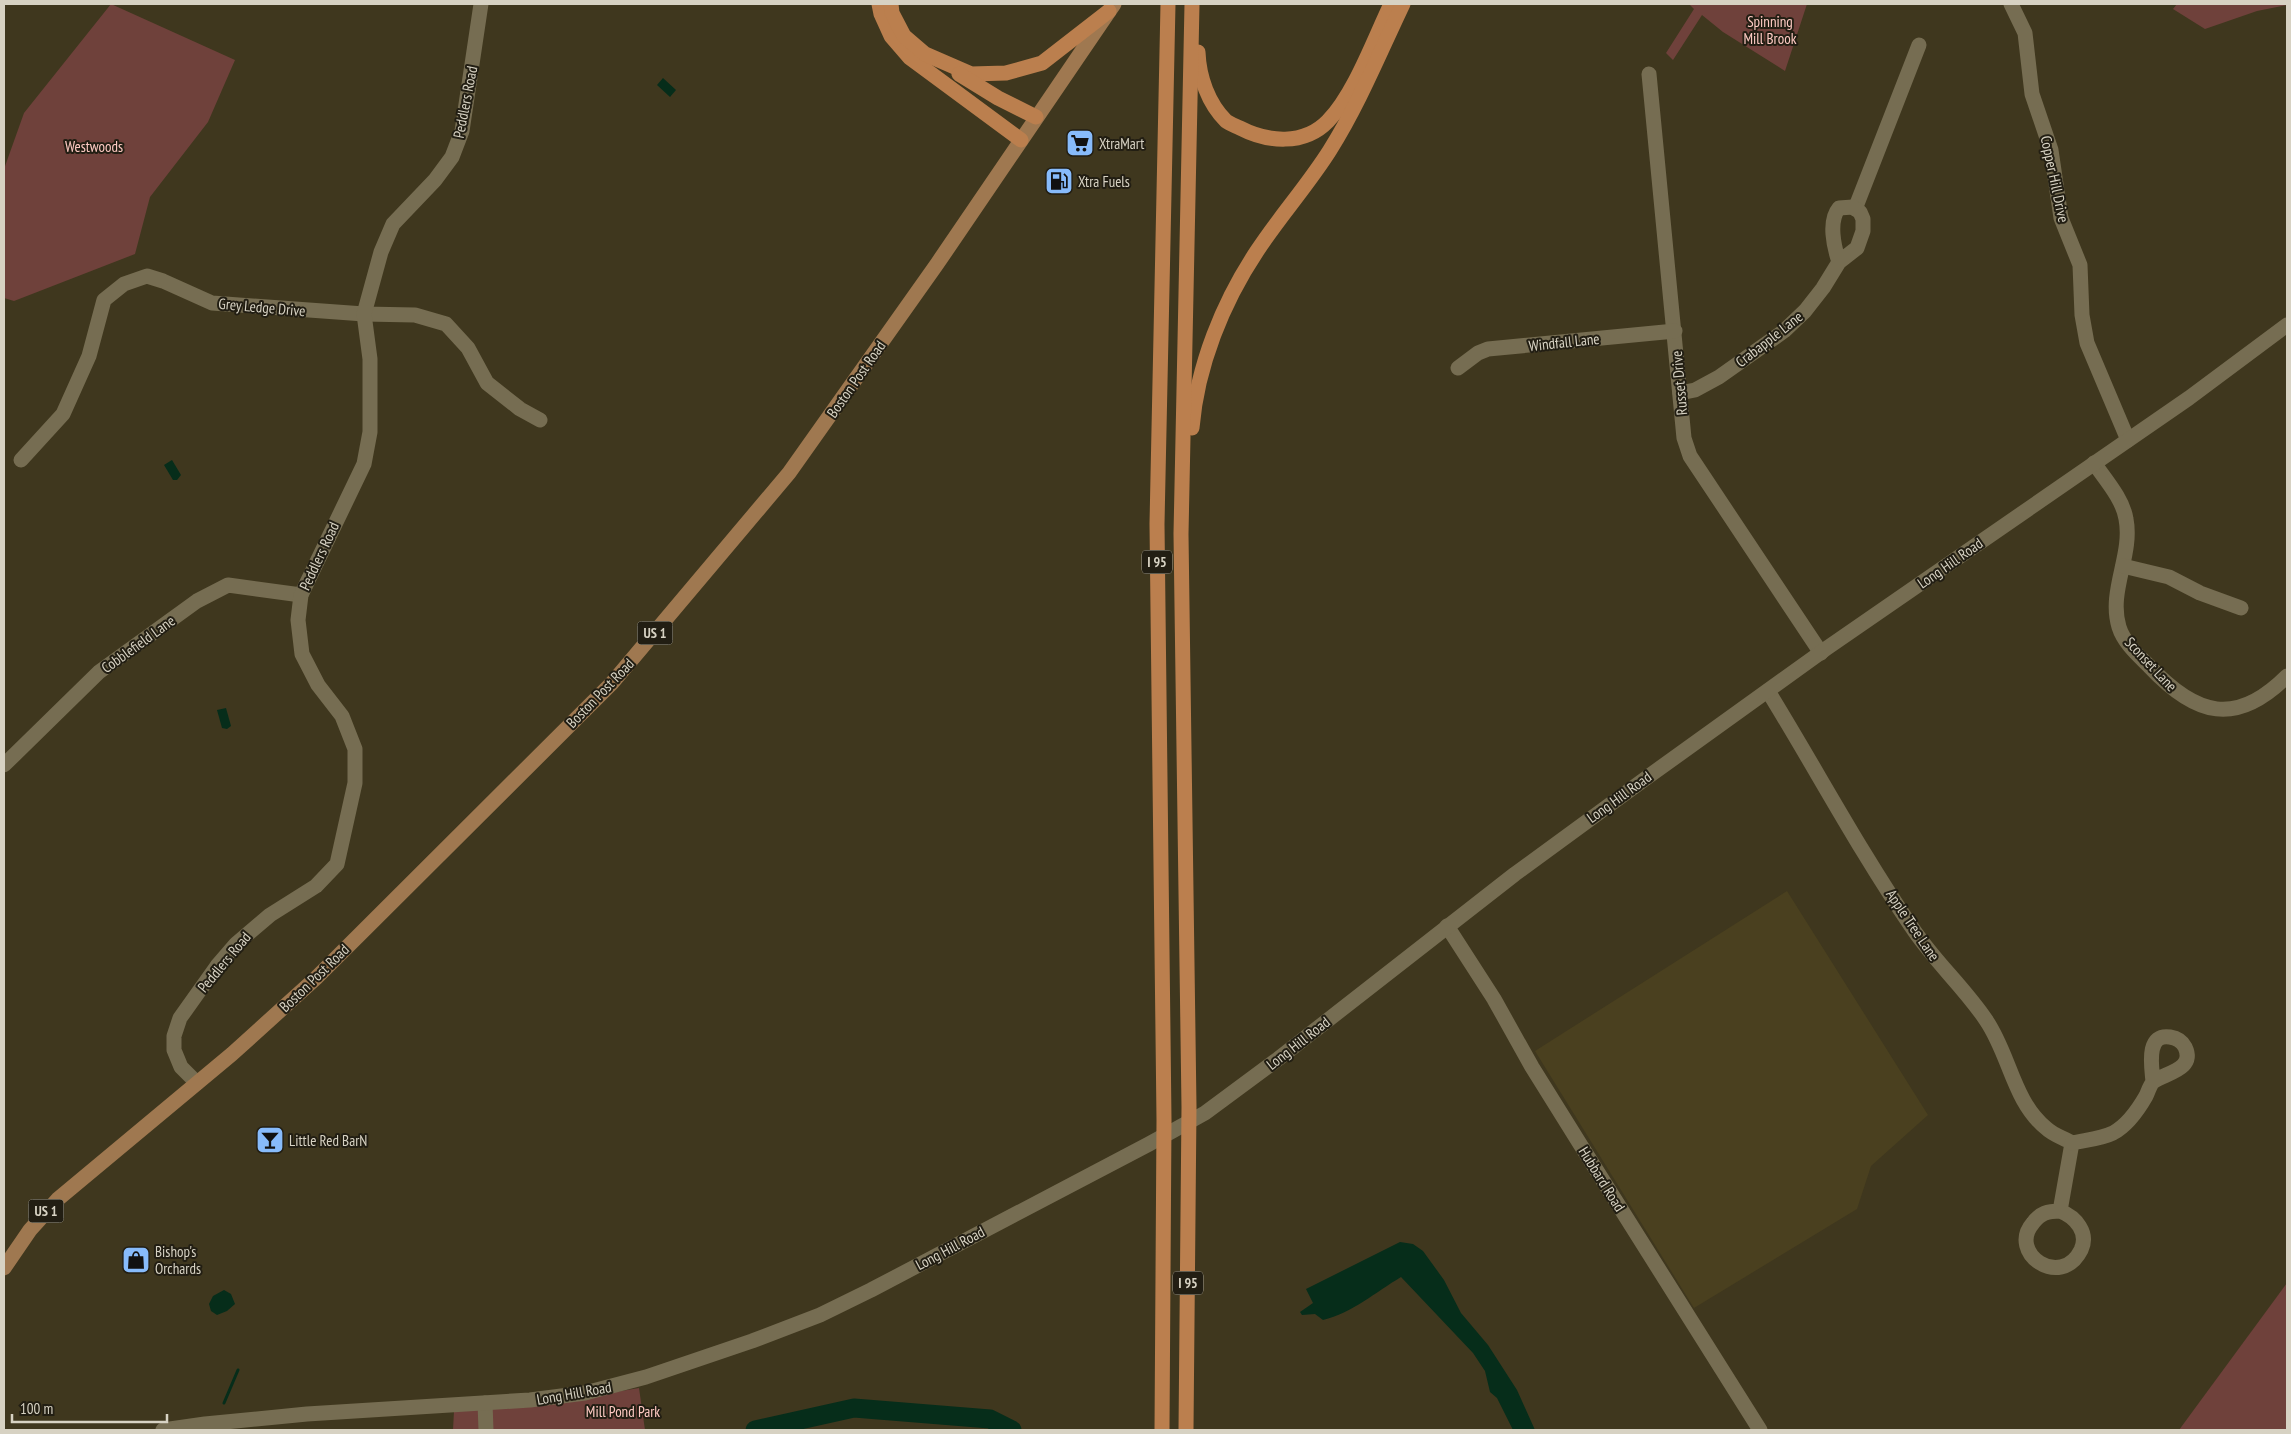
<svg xmlns="http://www.w3.org/2000/svg" width="2291" height="1434" viewBox="0 0 2291 1434" font-family="'PT Sans Narrow',sans-serif">
  <style>
    .built { fill: #4a401f }
    .green { fill: #6f413b }
    .water { fill: #062d1a }
    .lines { fill: none; stroke-linecap: round; stroke-linejoin: round }
    .stream { stroke: #062d1a; stroke-width: 3 }
    .river { stroke: #062d1a; stroke-width: 19 }
    .minor { stroke: #766d52; stroke-width: 15 }
    .major { stroke: #9f7850; stroke-width: 15 }
    .highway { stroke: #bb7f4e; stroke-width: 15 }
    .labels { text-anchor: middle; dominant-baseline: central; stroke-width: 4; stroke-linejoin: round; paint-order: stroke }
    .shield { fill: #221e13; stroke: #a19c8e; stroke-width: 1 }
    .shield-label { font-size: 14px; font-weight: bold; fill: #d7d2c3 }
    .park-label { font-size: 15px; fill: #fecac3; stroke: #221e13 }
    .street-label { font-size: 15px; fill: #d7d2c3; stroke: #221e13 }
    .poi-label { font-size: 15px; fill: #d7d2c3; stroke: #221e13; text-anchor: start }
  </style>
  <rect width="100%" height="100%" fill="#3f371e"/>
  <polygon class="built" points="1787,891 1928,1115 1871,1166 1857,1209 1694,1308 1535,1051"/>
  <g class="green">
    <polygon points="111,4 235,60 208,122 150,197 135,254 14,301 4,298 4,169 24,113"/>
    <polygon points="1689,4 1807,4 1785,71 1723,32 1702,15 1673,60 1666,53 1694,9"/>
    <polygon points="2177,4 2287,4 2287,5 2257,11 2205,29 2173,9"/>
    <polygon points="2287,1283 2287,1430 2179,1430"/>
    <polygon points="639,1388 645,1430 453,1430 454,1411 551,1403"/>
  </g>
  <g class="water">
    <polygon points="663,78 676,90 670,97 657,85"/>
    <polygon points="172,460 181,475 177,480 173,480 164,465"/>
    <polygon points="226,708 231,726 227,729 222,728 217,710"/>
    <path d="M 1400,1242 L 1413,1244 L 1423,1251 L 1444,1280 L 1461,1313 L 1488,1345 L 1517,1390 L 1535,1430 L 1513,1430 L 1497,1398 L 1490,1392 L 1485,1371 L 1473,1353 L 1401,1277 C 1376,1292 1352,1313 1323,1320 L 1315,1314 L 1302,1315 L 1300,1312 L 1313,1303 L 1306,1289 Z"/>
    <polygon points="224,1290 231,1294 235,1304 227,1311 217,1315 211,1311 209,1304 213,1296"/>
  </g>
  <g class="lines">
    <polyline class="stream" points="224,1403 238,1370"/>
    <polyline class="river" points="755,1430 854,1408 990,1419 1012,1430"/>
    <g class="minor">
      <polyline points="2011,4 2025,33 2032,94 2051,150 2061,218 2080,265 2082,315 2087,343 2128,440"/>
      <polyline points="1649,74 1684,438 1690,456 1821,653"/>
      <polyline points="1855,209 1919,45"/>
      <polyline points="1458,368 1478,353 1488,349 1675,331"/>
      <path d="M 1680,393 L 1695,390 L 1719,377 L 1784,331 L 1805,311 L 1823,288 L 1839,262 L 1857,248 L 1863,231 L 1863,219 L 1860,212 L 1853,207 L 1839,208 C 1828,221 1834,247 1839,262"/>
      <polyline points="21,460 63,414 89,356 104,300 124,284 147,276 163,281 212,303 364,314 415,315 446,324 468,348 487,383 520,409 540,420"/>
      <path d="M 2094,463 C 2105,479 2123,499 2126,519 C 2133,555 2108,591 2119,627 C 2124,643 2138,655 2149,666 C 2196,716 2236,727 2287,676"/>
      <polyline points="2123,566 2169,577 2200,593 2241,608"/>
      <path d="M 1768,691 C 1816,769 1859,850 1911,926 C 1933,960 1964,987 1986,1020 C 2010,1055 2013,1101 2046,1128 C 2053,1135 2064,1138 2072,1143 L 2060,1211 C 2048,1211 2040,1213 2033,1223 C 2007,1253 2061,1290 2081,1250 C 2089,1233 2076,1217 2060,1211"/>
      <polyline points="4,765 99,672 197,601 228,585 301,595"/>
      <polyline points="1447,926 1494,999 1532,1067 1580,1144 1760,1430"/>
      <polyline points="197,1083 181,1067 174,1050 174,1036 180,1018 217,966 236,944 270,915 316,886 337,864 355,783 355,749 342,716 318,685 302,654 298,620 301,595 364,464 370,432 370,359 364,314 381,252 393,224 435,180 452,157 462,131 481,4"/>
      <path d="M 2072,1143 C 2085,1140 2101,1139 2113,1133 C 2128,1125 2138,1110 2146,1096 C 2148,1092 2150,1085 2153,1082 C 2164,1073 2196,1070 2185,1047 C 2182,1041 2176,1038 2170,1037 C 2145,1033 2152,1068 2153,1082"/>
      <polyline points="485,1403 486,1430"/>
      <polyline points="163,1430 205,1424 307,1414 530,1400 585,1393 646,1377 752,1341 820,1315 871,1290 1149,1144 1205,1113 1278,1059 1515,874 1649,776 1827,648 2189,398 2287,325"/>
    </g>
    <polyline class="major" points="4,1268 30,1230 58,1199 232,1054 316,978 612,683 789,473 937,264 1114,4"/>
    <g class="highway">
      <polyline points="879,4 881,14 891,36 910,58 1021,140"/>
      <polyline points="891,4 892,13 904,36 925,54 971,74 1006,73 1042,63 1109,11"/>
      <path d="M 1198,52 C 1199,77 1208,103 1226,121 C 1230,124 1236,126 1240,128 C 1267,142 1304,146 1328,121 C 1355,93 1374,39 1391,4"/>
      <polyline points="959,74 998,98 1036,117"/>
      <path d="M 1192,428 C 1197,366 1223,302 1257,251 C 1280,216 1308,185 1330,150 C 1359,104 1380,52 1403,4"/>
      <polyline points="1162,1430 1164,1120 1157,524 1168,4"/>
      <polyline points="1186,1430 1189,1107 1181,534 1192,4"/>
    </g>
  </g>
  <defs>
    <symbol id="supermarket-square" viewBox="-11 -11 22 22"><rect x="-9" y="-9" width="18" height="18" rx="4" fill="#87bbfb" stroke="#221e13"/><path d="M-6-5.5h2.5l.6 2H6L4.5 2H-2.5L-4.4-4H-6ZM-1.5 3.2a1.3 1.3 0 1 0 .1 0ZM3 3.2a1.3 1.3 0 1 0 .1 0Z" fill="#111"/></symbol>
    <symbol id="fuel-square" viewBox="-11 -11 22 22"><rect x="-9" y="-9" width="18" height="18" rx="4" fill="#87bbfb" stroke="#221e13"/><path d="M-5.5-6h7V0h2V4h1.3V-2.5L3-4.5l.8-.8L6-3V5H2.5V1h-1V6h-7ZM-4.2-4.7v3.2H.2V-4.7Z" fill="#111"/></symbol>
    <symbol id="bar-square" viewBox="-11 -11 22 22"><rect x="-9" y="-9" width="18" height="18" rx="4" fill="#87bbfb" stroke="#221e13"/><path d="M-6-5H6L.8 .8V4.5H3.5V6h-7V4.5H-.8V.8Z" fill="#111"/></symbol>
    <symbol id="shop-square" viewBox="-11 -11 22 22"><rect x="-9" y="-9" width="18" height="18" rx="4" fill="#87bbfb" stroke="#221e13"/><path d="M-5-2.5h2.3a2.7 3.5 0 0 1 5.4 0H5L5.5 6h-11ZM-1.5-2.5h3a1.5 2.3 0 0 0-3 0Z" fill="#111"/></symbol>
  </defs>
  <g fill-rule="evenodd">
    <use href="#supermarket-square" x="1064" y="127" width="32" height="32"/>
    <use href="#fuel-square" x="1043" y="165" width="32" height="32"/>
    <use href="#bar-square" x="254" y="1124" width="32" height="32"/>
    <use href="#shop-square" x="120" y="1244" width="32" height="32"/>
  </g>
  <g class="labels">
    <g class="shield">
      <rect x="1142" y="550.5" width="30" height="23" rx="4"/>
      <rect x="637.5" y="621.5" width="35" height="23" rx="4"/>
      <rect x="28.5" y="1199.5" width="35" height="23" rx="4"/>
      <rect x="1173" y="1271.5" width="30" height="23" rx="4"/>
    </g>
    <g class="shield-label">
      <text x="1157" y="562">I 95</text>
      <text x="655" y="633">US 1</text>
      <text x="46" y="1211">US 1</text>
      <text x="1188" y="1283">I 95</text>
    </g>
    <g class="park-label">
      <text x="1770" y="21">Spinning<tspan x="1770" dy="17">Mill Brook</tspan></text>
      <text x="94" y="146">Westwoods</text>
      <text x="623" y="1411">Mill Pond Park</text>
    </g>
    <g class="street-label">
      <text transform="translate(465 102) rotate(-79)">Peddlers Road</text>
      <text transform="translate(2055 179) rotate(78)">Copper Hill Drive</text>
      <text transform="translate(262 307) rotate(5)">Grey Ledge Drive</text>
      <text transform="translate(1769 339) rotate(-38)">Crabapple Lane</text>
      <text transform="translate(1564 342) rotate(-6)">Windfall Lane</text>
      <text transform="translate(856 379) rotate(-55)">Boston Post Road</text>
      <text transform="translate(1679 383) rotate(-95)">Russet Drive</text>
      <text transform="translate(319 556) rotate(-65)">Peddlers Road</text>
      <text transform="translate(1950 563) rotate(-35)">Long Hill Road</text>
      <text transform="translate(138 644) rotate(-36)">Cobblefield Lane</text>
      <text transform="translate(2151 664) rotate(47)">Sconset Lane</text>
      <text transform="translate(600 693) rotate(-46)">Boston Post Road</text>
      <text transform="translate(1619 797) rotate(-36)">Long Hill Road</text>
      <text transform="translate(1913 925) rotate(56)">Apple Tree Lane</text>
      <text transform="translate(224 962) rotate(-50)">Peddlers Road</text>
      <text transform="translate(314 978) rotate(-44)">Boston Post Road</text>
      <text transform="translate(1298 1043) rotate(-38)">Long Hill Road</text>
      <text transform="translate(1602 1179) rotate(58)">Hubbard Road</text>
      <text transform="translate(950 1248) rotate(-28)">Long Hill Road</text>
      <text transform="translate(574 1393) rotate(-10)">Long Hill Road</text>
    </g>
    <g class="poi-label">
      <text x="1099" y="143">XtraMart</text>
      <text x="1078" y="181">Xtra Fuels</text>
      <text x="289" y="1140">Little Red BarN</text>
      <text x="155" y="1251">Bishop's<tspan x="155" dy="17">Orchards</tspan></text>
    </g>
  </g>
  <rect width="2291" height="1434" fill="none" stroke="#d7d2c3" stroke-width="10"/>
  <path d="M12 1414v8h155v-8" fill="none" stroke="#d7d2c3" stroke-width="2.5"/>
  <text x="20" y="1414" font-size="15" fill="#d7d2c3" stroke="#221e13" stroke-width="4" paint-order="stroke">100 m</text>
</svg>
